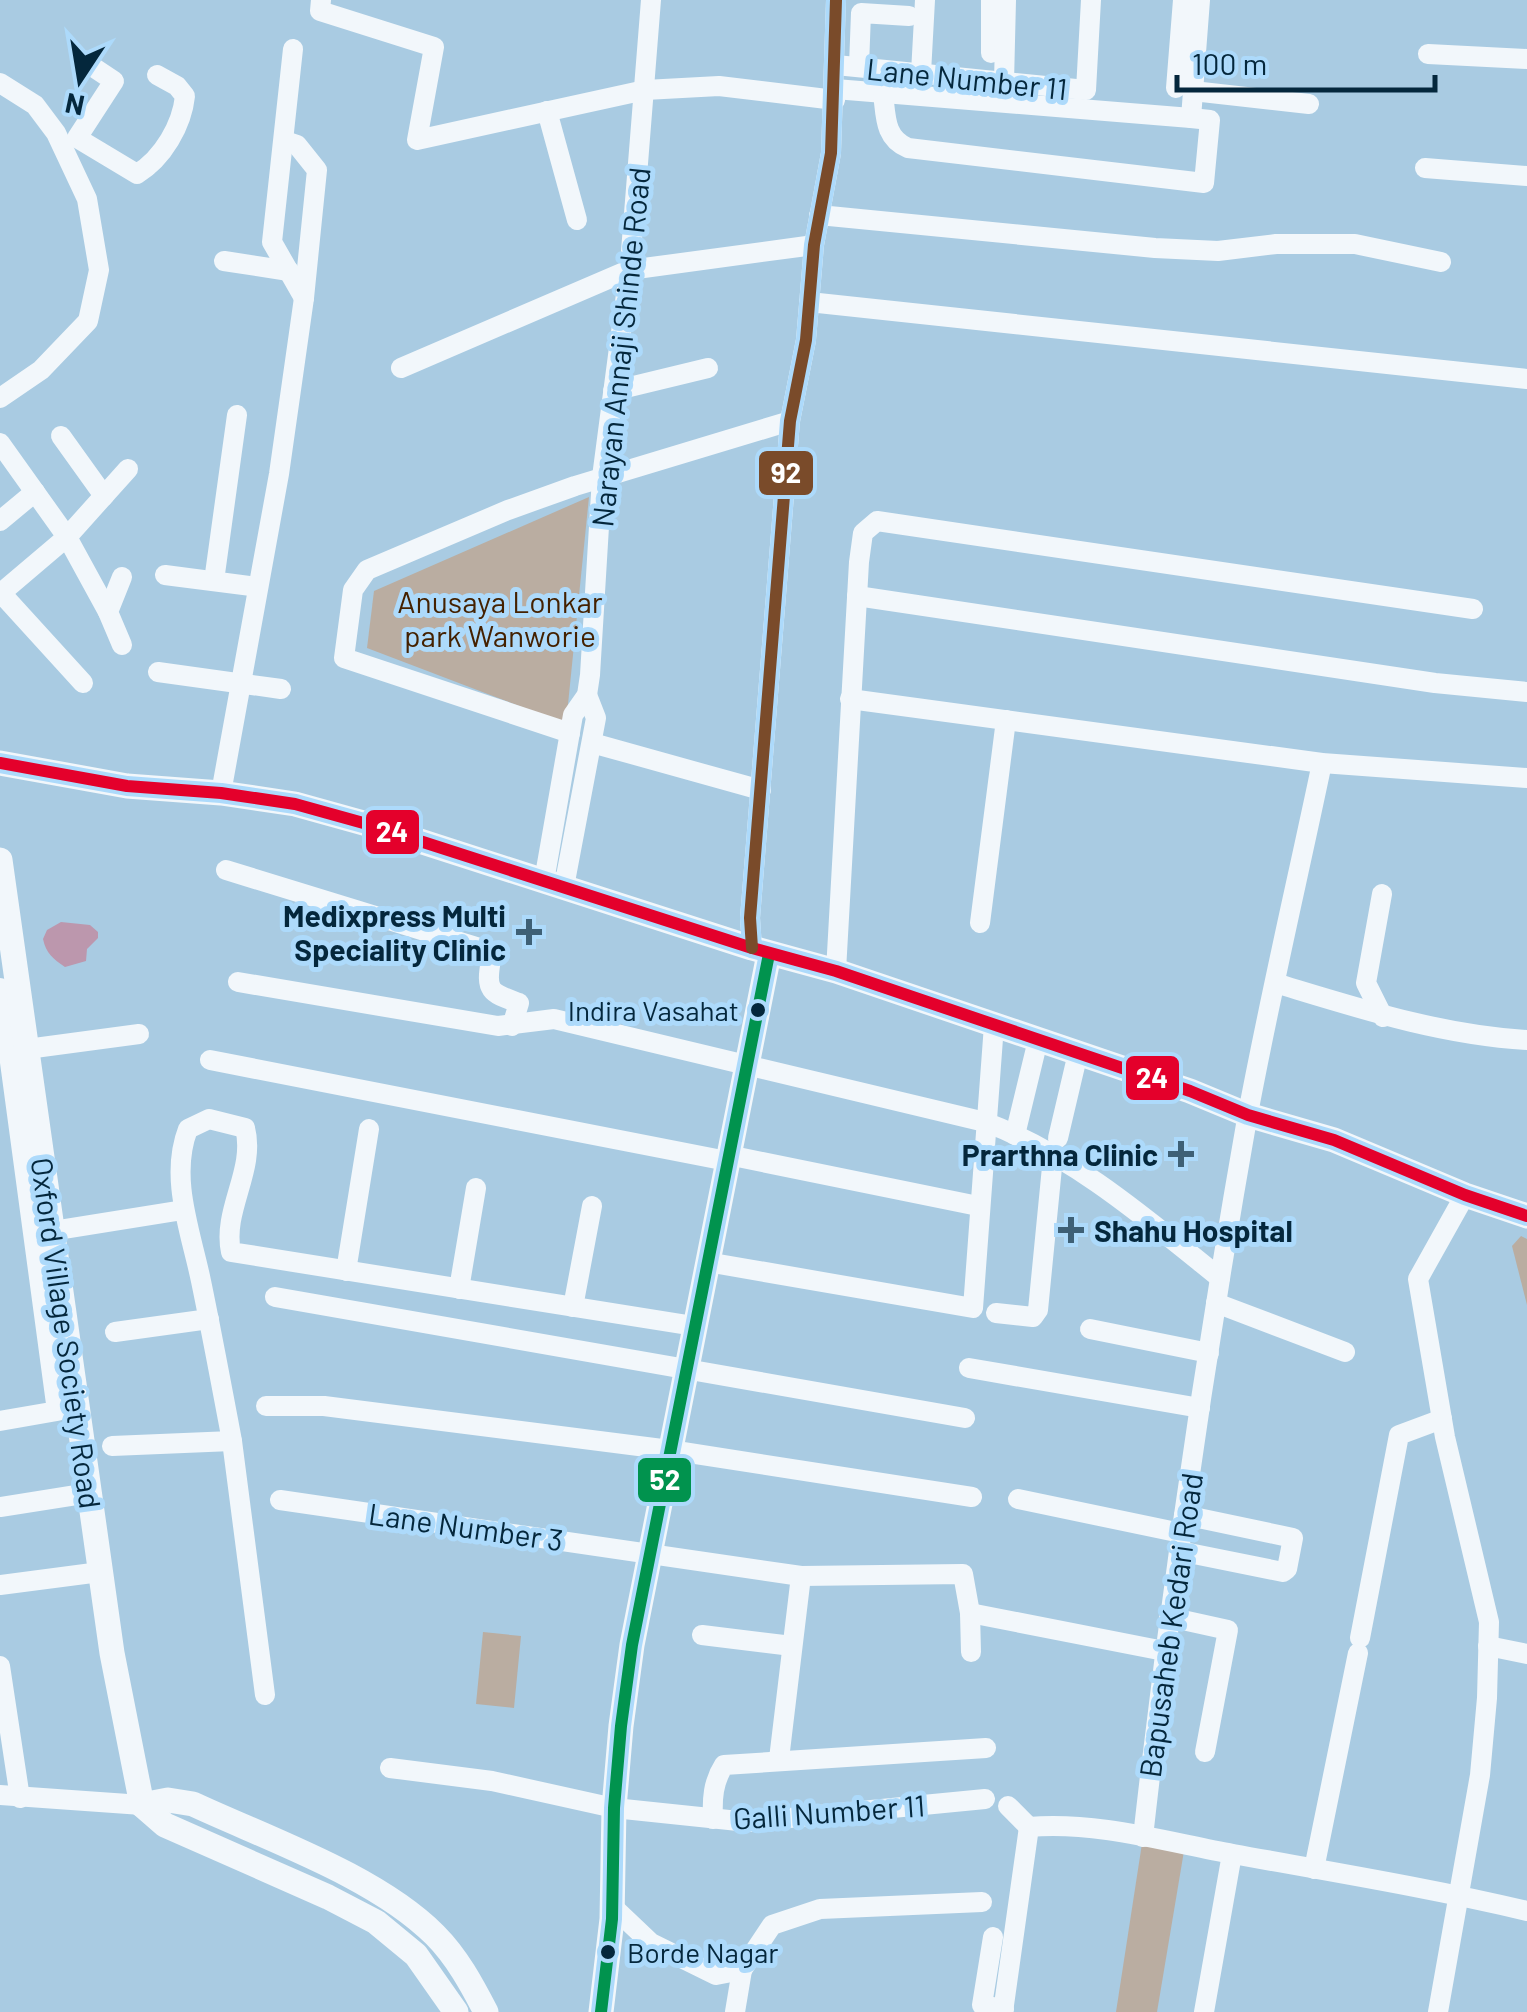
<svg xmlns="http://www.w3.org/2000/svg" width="1527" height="2012" viewBox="0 0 1527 2012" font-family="Barlow,sans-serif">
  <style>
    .green { fill: #baada1 }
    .water { fill: #bc97ad }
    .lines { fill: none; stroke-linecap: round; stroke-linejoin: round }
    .minor { stroke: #f2f7fb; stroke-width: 20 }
    .tertiary { stroke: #f2f7fb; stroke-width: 25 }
    .bus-1-casing { stroke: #addafb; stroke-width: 20 }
    .bus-2-casing { stroke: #addafb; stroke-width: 20 }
    .bus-3-casing { stroke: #addafb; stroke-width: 20 }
    .bus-1 { stroke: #01934e; stroke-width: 12 }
    .bus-2 { stroke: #e4002b; stroke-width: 12 }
    .bus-3 { stroke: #7a4b2a; stroke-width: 12 }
    .poi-dot { fill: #3e6076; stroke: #addafb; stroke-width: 4 }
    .bus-dot { fill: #04273c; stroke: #addafb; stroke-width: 4 }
    .labels { text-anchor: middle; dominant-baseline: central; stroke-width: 10; stroke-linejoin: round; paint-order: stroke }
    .bus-label { font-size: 28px; fill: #04273c; stroke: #addafb; text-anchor: end }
    .street-label { font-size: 30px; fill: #04273c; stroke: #addafb }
    .park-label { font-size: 30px; fill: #442100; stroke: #addafb }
    .poi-label { font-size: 30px; font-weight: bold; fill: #04273c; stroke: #addafb; text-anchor: end }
    .line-badge { stroke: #addafb; stroke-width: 4 }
    .badge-label { font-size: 28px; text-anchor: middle; font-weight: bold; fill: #fff }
  </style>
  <rect width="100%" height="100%" fill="#a9cbe2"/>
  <g class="green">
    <polygon points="589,497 566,724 367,648 374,591"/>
    <polygon points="1521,1236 1527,1239 1527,1305 1512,1246"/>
    <polygon points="483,1632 521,1636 514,1708 476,1704"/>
    <polygon points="1143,1837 1185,1845 1157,2012 1116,2012"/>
  </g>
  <path class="water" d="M 61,922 L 90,925 L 98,932 L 98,938 L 87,949 L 86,961 L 65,967 C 53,959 46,953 43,939 L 47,930 Z"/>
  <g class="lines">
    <g class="minor">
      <polyline points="321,0 320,11 434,47 417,140 645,90 719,86 835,100"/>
      <polyline points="293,49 272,242 304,298"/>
      <polyline points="991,53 991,0"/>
      <polyline points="1428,54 1527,59"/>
      <path d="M 81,59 L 114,81 L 77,138 L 137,174 C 163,158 182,125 185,96 L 177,86 L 157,75"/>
      <polyline points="836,65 1086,90 1091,0"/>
      <polyline points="859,66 861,13 909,16"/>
      <polyline points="921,73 925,0"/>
      <polyline points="1004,82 1006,0"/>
      <polyline points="0,83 35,105 56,133 87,199 99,270 88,321 41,370 0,398"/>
      <polyline points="1176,88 1183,0"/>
      <polyline points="835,89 1191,118 1200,0"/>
      <polyline points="1193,91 1309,104"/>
      <path d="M 883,93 C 886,116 884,138 908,148 L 1204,183 L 1210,120 L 1191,118"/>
      <polyline points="547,111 577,220"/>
      <polyline points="1425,168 1527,176"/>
      <polyline points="819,215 1155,248 1218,251 1276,244 1355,244 1441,262"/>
      <polyline points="224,261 289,271"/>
      <polyline points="809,302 1527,379"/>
      <polyline points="401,368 629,270 814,245"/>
      <polyline points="613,391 708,368"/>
      <polyline points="61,436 104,496"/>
      <polyline points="0,443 67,537 108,612"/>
      <polyline points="0,521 35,492"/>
      <polyline points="165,575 258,587"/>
      <polyline points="122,577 108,612 122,645"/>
      <polyline points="214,581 237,415"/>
      <polyline points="1,593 83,683"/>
      <polyline points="0,594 67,537 128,469"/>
      <polyline points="857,596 1435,683 1527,692"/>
      <polyline points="158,672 281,689"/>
      <polyline points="850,699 1322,763 1527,778"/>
      <polyline points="570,733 344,658 353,590 367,570 508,510 575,486 790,421"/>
      <polyline points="592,743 761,790"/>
      <polyline points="221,793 279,474 304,298 317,170 297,145 285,141"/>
      <path d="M 226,870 L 483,949 L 491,960 C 485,992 491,993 519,1003 L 512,1026"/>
      <polyline points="544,881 573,715 587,695 590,675 602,477 630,264 651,0"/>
      <polyline points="564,887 596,718 587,695"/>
      <polyline points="1382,894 1366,983 1383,1017"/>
      <polyline points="980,923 1006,720"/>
      <polyline points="752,948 750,918 790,421 806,340 814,245 831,153 836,0"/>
      <polyline points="836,971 859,562 863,533 877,521 1473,609"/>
      <path d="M 238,982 L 498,1026 L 554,1019 L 985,1122 C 1073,1155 1148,1220 1220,1278"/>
      <path d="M 1275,983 C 1358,1008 1440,1035 1527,1040"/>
      <polyline points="0,988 57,1411 0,1421"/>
      <polyline points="27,1049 139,1034"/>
      <polyline points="210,1060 727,1161"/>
      <polyline points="1015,1135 1038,1040"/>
      <polyline points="1058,1138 1078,1053"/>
      <polyline points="728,1155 978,1206"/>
      <polyline points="52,1231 183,1210"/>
      <polyline points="707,1262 973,1308 994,1025"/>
      <polyline points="346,1271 369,1129"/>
      <polyline points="459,1289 476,1188"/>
      <polyline points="275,1297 965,1418"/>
      <polyline points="1216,1303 1345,1352"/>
      <polyline points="573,1307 592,1206"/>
      <polyline points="996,1313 1033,1317 1038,1310 1053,1157"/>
      <polyline points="1090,1329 1209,1353"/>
      <polyline points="115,1332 209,1319"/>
      <polyline points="969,1368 1200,1408"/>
      <polyline points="266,1406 324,1406 670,1450 972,1497"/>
      <polyline points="232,1441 265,1695"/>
      <path d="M 112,1446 L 232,1441 C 222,1388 212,1334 201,1281 C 191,1232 169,1178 188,1129 L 209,1119 L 245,1128 C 256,1170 222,1210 231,1252 L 694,1326"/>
      <polyline points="1018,1499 1181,1533"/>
      <polyline points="280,1500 801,1576 963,1574 970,1613 971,1652"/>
      <polyline points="0,1507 89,1493"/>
      <polyline points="1179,1551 1283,1572 1287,1569 1293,1538 1184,1515"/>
      <polyline points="0,1585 100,1572"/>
      <polyline points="970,1613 1164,1651"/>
      <polyline points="1169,1617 1228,1630 1205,1752"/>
      <polyline points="702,1635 792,1646"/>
      <polyline points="1360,1638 1399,1435 1442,1419"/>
      <polyline points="1488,1646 1527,1654"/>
      <polyline points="0,1666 20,1798"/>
      <polyline points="779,1759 801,1576"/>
      <polyline points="390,1768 492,1781 614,1808 748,1822 985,1799"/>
      <polyline points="0,1795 142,1805"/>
      <polyline points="1008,1806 1029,1827"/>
      <path d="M 713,1819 C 712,1799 713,1782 724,1765 L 986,1748"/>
      <path d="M 1143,1837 C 1170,1597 1205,1357 1247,1119 C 1269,1000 1297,882 1322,763"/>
      <polyline points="1314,1869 1358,1653"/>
      <polyline points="612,1906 651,1943 716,1975 742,1970 772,1925 820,1909 982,1902"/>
      <polyline points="993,1937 982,2005 1004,2009"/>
      <polyline points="735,2012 742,1970"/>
      <path d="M 1003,2012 L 1029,1827 C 1096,1821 1167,1842 1233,1854 C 1332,1872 1430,1888 1527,1911"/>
      <polyline points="1204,2012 1232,1854"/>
      <polyline points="1438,2012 1480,1775 1487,1698 1489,1622 1445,1437 1418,1279 1465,1195"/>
    </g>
    <g class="tertiary">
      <polyline points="0,763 127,786 221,793 295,804 367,824 752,948 836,971 1190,1091 1248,1115 1334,1140 1465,1195 1527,1216"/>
      <polyline points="0,860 112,1653 142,1805 165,1825 328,1897 376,1922 416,1955 456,2012"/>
      <path d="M 142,1805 L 168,1800 L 193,1804 C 268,1839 376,1876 435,1935 C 457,1957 472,1985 486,2012"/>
      <polyline points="601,2012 612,1919 614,1808 621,1726 632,1645 769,954"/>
    </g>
    <defs>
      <polyline id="bus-1" points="601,2012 612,1919 614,1808 621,1726 632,1645 769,954"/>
      <polyline id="bus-2" points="0,763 127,786 221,793 295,804 367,824 752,948 836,971 1190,1091 1248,1115 1334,1140 1465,1195 1527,1216"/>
      <polyline id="bus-3" points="752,948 750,918 790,421 806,340 814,245 831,153 836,0"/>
    </defs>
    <use href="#bus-1" class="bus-1-casing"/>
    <use href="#bus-2" class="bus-2-casing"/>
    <use href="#bus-3" class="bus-3-casing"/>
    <use href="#bus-1" class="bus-1"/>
    <use href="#bus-2" class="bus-2"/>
    <use href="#bus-3" class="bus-3"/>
  </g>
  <g class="poi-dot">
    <path d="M524 917h10v10h10v10h-10v10h-10v-10h-10v-10h10z"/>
    <path d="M1176 1139h10v10h10v10h-10v10h-10v-10h-10v-10h10z"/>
    <path d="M1066 1215h10v10h10v10h-10v10h-10v-10h-10v-10h10z"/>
  </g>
  <g class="bus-dot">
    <circle cx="758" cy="1010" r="9"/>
    <circle cx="608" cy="1952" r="9"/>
  </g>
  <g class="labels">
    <g class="bus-label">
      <text x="739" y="1010">Indira Vasahat</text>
      <text x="627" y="1952" text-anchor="start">Borde Nagar</text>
    </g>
    <g class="street-label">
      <text transform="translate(967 78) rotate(6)">Lane Number 11</text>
      <text transform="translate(620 347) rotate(-84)">Narayan Annaji Shinde Road</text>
      <text transform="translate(67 1333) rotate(82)">Oxford Village Society Road</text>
      <text transform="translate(466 1526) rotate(8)">Lane Number 3</text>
      <text transform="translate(1170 1625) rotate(-82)">Bapusaheb Kedari Road</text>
      <text transform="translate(829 1811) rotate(-4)">Galli Number 11</text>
    </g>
    <g class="park-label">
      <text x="500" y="601">Anusaya Lonkar<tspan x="500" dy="34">park Wanworie</tspan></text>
    </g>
    <g class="poi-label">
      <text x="506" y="915">Medixpress Multi<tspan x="506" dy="34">Speciality Clinic</tspan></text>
      <text x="1158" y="1154">Prarthna Clinic</text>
      <text x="1094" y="1230" text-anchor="start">Shahu Hospital</text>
    </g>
  </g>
  <g class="line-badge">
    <rect x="757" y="449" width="58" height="48" rx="10" fill="#7a4b2a"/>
    <rect x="364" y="808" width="57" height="48" rx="10" fill="#e4002b"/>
    <rect x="1124" y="1054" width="57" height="48" rx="10" fill="#e4002b"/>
    <rect x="636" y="1456" width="57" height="48" rx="10" fill="#01934e"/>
  </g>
  <g class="badge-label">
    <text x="786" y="483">92</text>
    <text x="392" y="842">24</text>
    <text x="1152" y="1088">24</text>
    <text x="665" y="1490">52</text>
  </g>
  <g transform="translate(80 80) rotate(192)" stroke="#addafb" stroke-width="8" paint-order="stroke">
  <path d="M0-8L18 38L0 25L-18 38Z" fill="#04273c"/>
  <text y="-15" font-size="28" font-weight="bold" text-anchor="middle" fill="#04273c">N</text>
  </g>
  <path d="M1177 75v15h258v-15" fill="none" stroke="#04273c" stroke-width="5"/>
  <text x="1192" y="75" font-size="30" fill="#04273c" stroke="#addafb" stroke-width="8" paint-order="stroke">100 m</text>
</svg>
